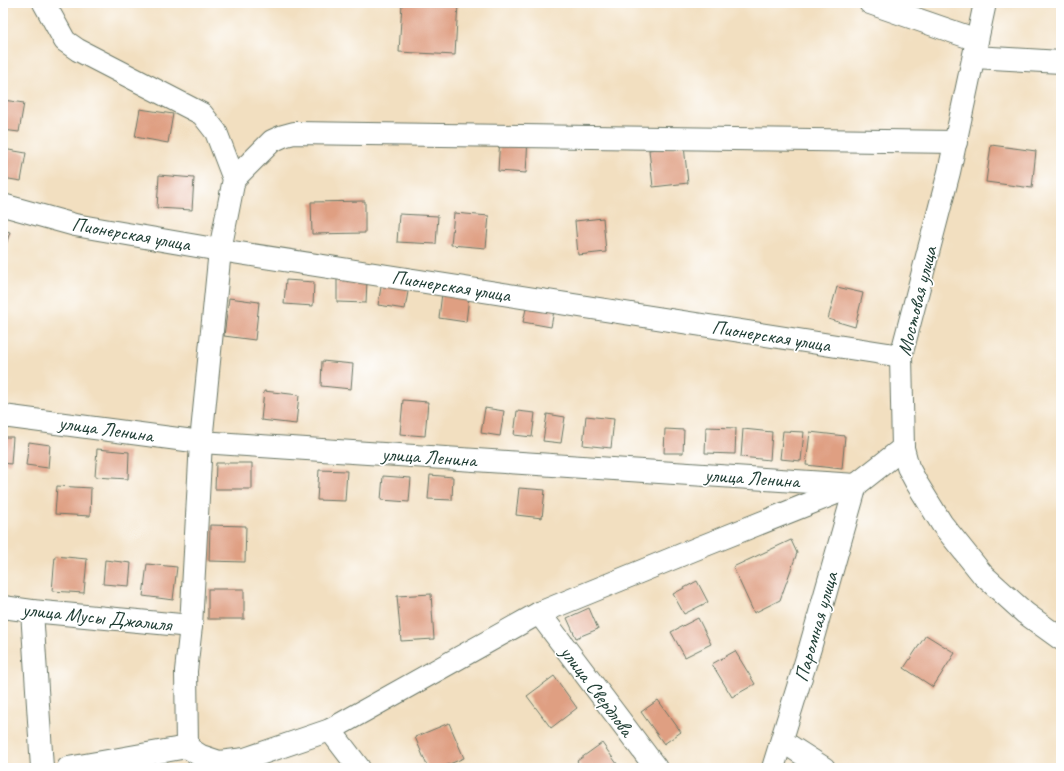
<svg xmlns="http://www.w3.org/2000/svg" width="1064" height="771" viewBox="0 0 1064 771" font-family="Caveat,sans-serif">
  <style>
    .building { fill: #df9f82 }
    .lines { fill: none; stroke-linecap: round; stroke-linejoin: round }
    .street-casing { stroke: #697665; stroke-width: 24 }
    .street { stroke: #fff; stroke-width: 22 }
    .labels { text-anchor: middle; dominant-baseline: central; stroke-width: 3.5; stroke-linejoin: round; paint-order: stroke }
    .street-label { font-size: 20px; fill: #1f3d34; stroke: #fff }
  </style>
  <rect width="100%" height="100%" fill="#fff"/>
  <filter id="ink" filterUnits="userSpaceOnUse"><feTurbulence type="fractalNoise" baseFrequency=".025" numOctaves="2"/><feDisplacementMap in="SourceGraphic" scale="8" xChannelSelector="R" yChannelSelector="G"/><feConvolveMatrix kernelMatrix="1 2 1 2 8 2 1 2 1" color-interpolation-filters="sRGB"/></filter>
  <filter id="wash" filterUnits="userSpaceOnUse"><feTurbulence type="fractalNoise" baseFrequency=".012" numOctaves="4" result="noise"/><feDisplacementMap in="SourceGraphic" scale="16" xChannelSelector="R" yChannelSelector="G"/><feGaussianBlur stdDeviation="0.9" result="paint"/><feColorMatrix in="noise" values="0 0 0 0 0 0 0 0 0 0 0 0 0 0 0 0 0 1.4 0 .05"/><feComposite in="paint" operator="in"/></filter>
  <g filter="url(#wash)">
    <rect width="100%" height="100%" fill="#f2dfc0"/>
    <g id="blocks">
      <g class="building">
        <polygon points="402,3 458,3 455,55 399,52"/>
        <polygon points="3,100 24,103 19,132 3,130"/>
        <polygon points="140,109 173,114 168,143 135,137"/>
        <polygon points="500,136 528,138 526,173 498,171"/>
        <polygon points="991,145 1036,151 1032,188 986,182"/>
        <polygon points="684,146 688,183 653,187 649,150"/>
        <polygon points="3,149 26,153 21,181 3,178"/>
        <polygon points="159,175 194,178 192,210 157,208"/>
        <polygon points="365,201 365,233 312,234 311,202"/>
        <polygon points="454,213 489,216 486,248 451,245"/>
        <polygon points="399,214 438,216 436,244 397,242"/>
        <polygon points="603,218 606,252 578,255 575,221"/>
        <polygon points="3,230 10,232 3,254"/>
        <polygon points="337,279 367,280 366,303 337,302"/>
        <polygon points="286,280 314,282 313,306 284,304"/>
        <polygon points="382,281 409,286 405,309 378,305"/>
        <polygon points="837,287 863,293 855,327 828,319"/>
        <polygon points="442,293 469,297 466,322 439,318"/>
        <polygon points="229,298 259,302 255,340 224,336"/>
        <polygon points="528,300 555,305 551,327 523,322"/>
        <polygon points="322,361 353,364 351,389 321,386"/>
        <polygon points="264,391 299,395 296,424 261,420"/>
        <polygon points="403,400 428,402 425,436 400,434"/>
        <polygon points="485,408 504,411 500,436 481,433"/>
        <polygon points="517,411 535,413 532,437 514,435"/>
        <polygon points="547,414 565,417 561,443 543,441"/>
        <polygon points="586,416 614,419 611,448 583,445"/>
        <polygon points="706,427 736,428 735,454 705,453"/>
        <polygon points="665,429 684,430 683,453 664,453"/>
        <polygon points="743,429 772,432 770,460 741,457"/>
        <polygon points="783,431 804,432 801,461 780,459"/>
        <polygon points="810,432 845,436 842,469 806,465"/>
        <polygon points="3,437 13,437 11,464 3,463"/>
        <polygon points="29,442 50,445 48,468 26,465"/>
        <polygon points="97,449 129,452 128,479 95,477"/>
        <polygon points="216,463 252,463 252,489 215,489"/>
        <polygon points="319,470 347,471 345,501 317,500"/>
        <polygon points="430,475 453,477 452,500 428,499"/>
        <polygon points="383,476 411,478 409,502 381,500"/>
        <polygon points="57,486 91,488 90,516 55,514"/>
        <polygon points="519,488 545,490 542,518 516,515"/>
        <polygon points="210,525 246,526 245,562 209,561"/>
        <polygon points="791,540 797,553 780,600 754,613 733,567"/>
        <polygon points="55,556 87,559 84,593 52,591"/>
        <polygon points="105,560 131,563 129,586 103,584"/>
        <polygon points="147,564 177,567 173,600 143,596"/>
        <polygon points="697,581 708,602 684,614 673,594"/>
        <rect x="208" y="589" width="36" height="30"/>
        <polygon points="431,594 434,639 401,641 397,596"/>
        <polygon points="589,608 598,629 576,638 567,618"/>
        <polygon points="698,618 711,644 685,657 671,632"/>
        <polygon points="926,635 955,653 933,687 904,668"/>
        <polygon points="735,651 755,684 732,697 712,664"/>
        <polygon points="554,676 577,708 551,728 527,696"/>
        <polygon points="658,700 681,732 664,744 641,712"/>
        <polygon points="449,723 464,758 440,768 428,768 415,737"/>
        <polygon points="602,743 620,768 582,768 577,761"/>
      </g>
    </g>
  </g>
  <g filter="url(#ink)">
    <use href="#blocks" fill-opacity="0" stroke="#697665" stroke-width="1"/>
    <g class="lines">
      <defs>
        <g id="street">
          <polyline points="44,3 65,41 78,50 202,114 216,132 234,179 220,250 201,442 191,626 186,671 187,747 201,756 219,762 245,759 330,730 539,613 703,546 856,485 903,448"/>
          <polyline points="870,3 977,40"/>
          <polyline points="985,3 949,172 901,356 903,448 908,467 916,482 942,524 983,575 1025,613 1061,639"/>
          <polyline points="974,57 1061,62"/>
          <polyline points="234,179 272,141 283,136 294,133 956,142"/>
          <polyline points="3,205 75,225 220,250 901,356"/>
          <polyline points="3,416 201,442 856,485 810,648 773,768"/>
          <polyline points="3,607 32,611 191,626"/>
          <polyline points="32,611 42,768"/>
          <polyline points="539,613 656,768"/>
          <polyline points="330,730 359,768"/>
          <polyline points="782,741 824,768"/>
          <polyline points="68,768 187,747"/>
        </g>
      </defs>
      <use href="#street" class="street-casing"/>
      <use href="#street" class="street"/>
    </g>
  </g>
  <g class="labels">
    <g class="street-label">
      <text transform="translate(131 234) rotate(10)">Пионерская улица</text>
      <text transform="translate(451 286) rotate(9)">Пионерская улица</text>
      <text transform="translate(917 301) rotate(-76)">Мостовая улица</text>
      <text transform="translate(771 336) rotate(9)">Пионерская улица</text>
      <text transform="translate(106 429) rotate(8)">улица Ленина</text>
      <text transform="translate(429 457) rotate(4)">улица Ленина</text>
      <text transform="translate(752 478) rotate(4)">улица Ленина</text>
      <text transform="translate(97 617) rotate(6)">улица Мусы Джалиля</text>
      <text transform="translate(816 627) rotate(-74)">Паромная улица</text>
      <text transform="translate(597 691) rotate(53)">улица Свердлова</text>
    </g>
  </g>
  <rect width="1064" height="771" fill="none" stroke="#fff" stroke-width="16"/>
</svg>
